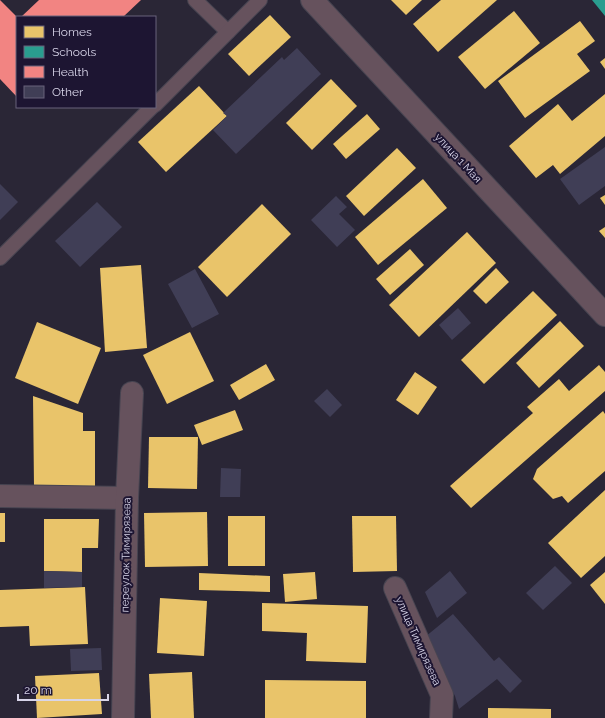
<svg xmlns="http://www.w3.org/2000/svg" width="605" height="718" viewBox="0 0 605 718" font-family="Raleway,sans-serif">
  <style>
    .homes { fill: #e9c46a }
    .schools { fill: #2a9d8f }
    .health { fill: #f28482 }
    .building { fill: #403e56 }
    .lines { fill: none; stroke-linecap: round; stroke-linejoin: round }
    .lane-casing { stroke: #474451; stroke-width: 16 }
    .street-casing { stroke: #474451; stroke-width: 24 }
    .lane { stroke: #66525d; stroke-width: 14 }
    .street { stroke: #66525d; stroke-width: 22 }
    .labels { text-anchor: middle; dominant-baseline: central; stroke-width: 4; stroke-linejoin: round; paint-order: stroke }
    .street-label { font-size: 11px; fill: #d8d5e9; stroke: #1d1532 }
  </style>
  <rect width="100%" height="100%" fill="#2a2636"/>
  <g class="homes">
    <polygon points="391,0 422,0 406,15"/>
    <polygon points="441,0 497,0 438,52 413,24"/>
    <polygon points="514,11 540,43 485,89 458,57"/>
    <polygon points="270,15 291,37 249,76 228,54"/>
    <polygon points="580,21 595,41 577,54 590,71 525,118 498,81"/>
    <polygon points="605,58 605,69 600,62"/>
    <polygon points="331,79 357,106 312,150 286,123"/>
    <polygon points="199,86 227,116 166,172 138,142"/>
    <polygon points="605,94 605,136 560,174 553,165 536,178 509,146 558,104 572,121"/>
    <polygon points="367,114 380,129 346,159 333,144"/>
    <polygon points="397,148 416,168 364,216 346,196"/>
    <polygon points="423,179 447,208 378,265 355,237"/>
    <polygon points="605,195 605,205 600,198"/>
    <polygon points="262,204 291,234 227,297 198,267"/>
    <polygon points="605,227 605,238 599,231"/>
    <polygon points="467,232 496,263 419,337 389,305"/>
    <polygon points="410,249 424,265 390,295 376,279"/>
    <polygon points="141,265 147,348 105,352 100,268"/>
    <polygon points="496,268 509,282 486,304 473,291"/>
    <polygon points="533,291 557,315 484,384 461,360"/>
    <polygon points="560,321 584,346 539,388 516,363"/>
    <polygon points="37,322 101,348 78,404 15,378"/>
    <polygon points="190,332 214,381 167,404 143,355"/>
    <polygon points="266,364 275,380 239,400 230,385"/>
    <polygon points="599,365 605,372 605,391 471,508 450,486 533,413 527,407 559,379 569,391"/>
    <polygon points="415,372 437,387 418,415 396,400"/>
    <polygon points="33,396 83,413 83,431 95,431 95,486 34,487"/>
    <polygon points="235,410 243,430 202,445 194,425"/>
    <polygon points="603,411 605,414 605,471 568,503 562,496 553,499 533,479 537,469"/>
    <polygon points="149,437 198,437 197,489 148,488"/>
    <polygon points="605,490 605,556 581,578 548,543"/>
    <polygon points="207,512 208,566 145,567 144,513"/>
    <rect x="0" y="513" width="5" height="29"/>
    <rect x="228" y="516" width="37" height="50"/>
    <polygon points="352,516 396,516 397,571 353,572"/>
    <polygon points="44,519 99,519 98,548 82,548 82,572 44,571"/>
    <polygon points="315,572 317,599 285,602 283,574"/>
    <polygon points="605,572 605,604 590,585"/>
    <polygon points="199,573 270,576 270,592 199,590"/>
    <polygon points="85,587 88,644 30,646 29,626 0,627 0,590"/>
    <polygon points="160,598 207,601 204,656 157,653"/>
    <polygon points="262,603 368,606 366,663 306,661 307,633 262,631"/>
    <polygon points="192,672 194,718 151,718 149,674"/>
    <polygon points="99,673 102,714 37,718 35,676"/>
    <polygon points="265,680 366,681 366,718 265,718"/>
    <polygon points="488,708 551,709 551,718 488,718"/>
  </g>
  <polygon class="schools" points="592,0 605,0 605,16"/>
  <g class="health">
    <polygon points="0,0 17,17 17,97 0,79"/>
    <polygon points="39,0 141,0 123,17 21,17"/>
  </g>
  <g class="building">
    <polygon points="297,48 321,74 236,154 213,130 227,116 223,113 282,57 284,60"/>
    <polygon points="605,147 605,186 579,205 560,179"/>
    <polygon points="0,184 18,202 0,220"/>
    <polygon points="336,196 347,207 339,214 355,230 337,247 311,220"/>
    <polygon points="97,202 122,227 80,267 55,241"/>
    <polygon points="195,269 219,314 192,328 168,284"/>
    <polygon points="458,308 471,323 452,340 439,325"/>
    <polygon points="327,389 342,405 330,417 314,401"/>
    <polygon points="221,468 241,469 240,497 220,497"/>
    <polygon points="555,566 572,583 543,610 526,593"/>
    <polygon points="44,571 82,572 82,587 44,588"/>
    <polygon points="450,571 467,593 437,618 425,592"/>
    <polygon points="453,614 494,661 499,657 522,681 510,693 497,679 459,709 455,696 425,637"/>
    <polygon points="101,648 102,670 71,671 70,649"/>
  </g>
  <g class="lines">
    <defs>
      <g id="lane">
        <polyline points="195,0 228,32"/>
        <polyline points="155,105 260,0"/>
        <polyline points="0,258 152,107"/>
      </g>
      <g id="street">
        <polyline points="312,0 605,315"/>
        <polyline points="0,496 127,498"/>
        <polyline points="395,588 442,695 441,718"/>
        <polyline points="123,718 127,498 132,393"/>
      </g>
    </defs>
    <use href="#lane" class="lane-casing"/>
    <use href="#street" class="street-casing"/>
    <use href="#lane" class="lane"/>
    <use href="#street" class="street"/>
  </g>
  <g class="labels">
    <g class="street-label">
      <text transform="translate(458 158) rotate(47)">улица 1 Мая</text>
      <text transform="translate(126 555) rotate(-89)">переулок Тимирязева</text>
      <text transform="translate(418 641) rotate(66)">улица Тимирязева</text>
    </g>
  </g>
  <rect x="16" y="16" width="140" height="92" fill="#1d1532" stroke="#68627b"/>
  <rect x="24" y="26" width="20" height="12" fill="#e9c46a" stroke="#68627b"/>
  <text x="52" y="36" font-size="12" fill="#d8d5e9">Homes</text>
  <rect x="24" y="46" width="20" height="12" fill="#2a9d8f" stroke="#68627b"/>
  <text x="52" y="56" font-size="12" fill="#d8d5e9">Schools</text>
  <rect x="24" y="66" width="20" height="12" fill="#f28482" stroke="#68627b"/>
  <text x="52" y="76" font-size="12" fill="#d8d5e9">Health</text>
  <rect x="24" y="86" width="20" height="12" fill="#403e56" stroke="#68627b"/>
  <text x="52" y="96" font-size="12" fill="#d8d5e9">Other</text>
  <path d="M18 694v6h90v-6" fill="none" stroke="#d8d5e9" stroke-width="2"/>
  <text x="24" y="694" font-size="12" fill="#d8d5e9" stroke="#1d1532" stroke-width="3" paint-order="stroke">20 m</text>
</svg>
